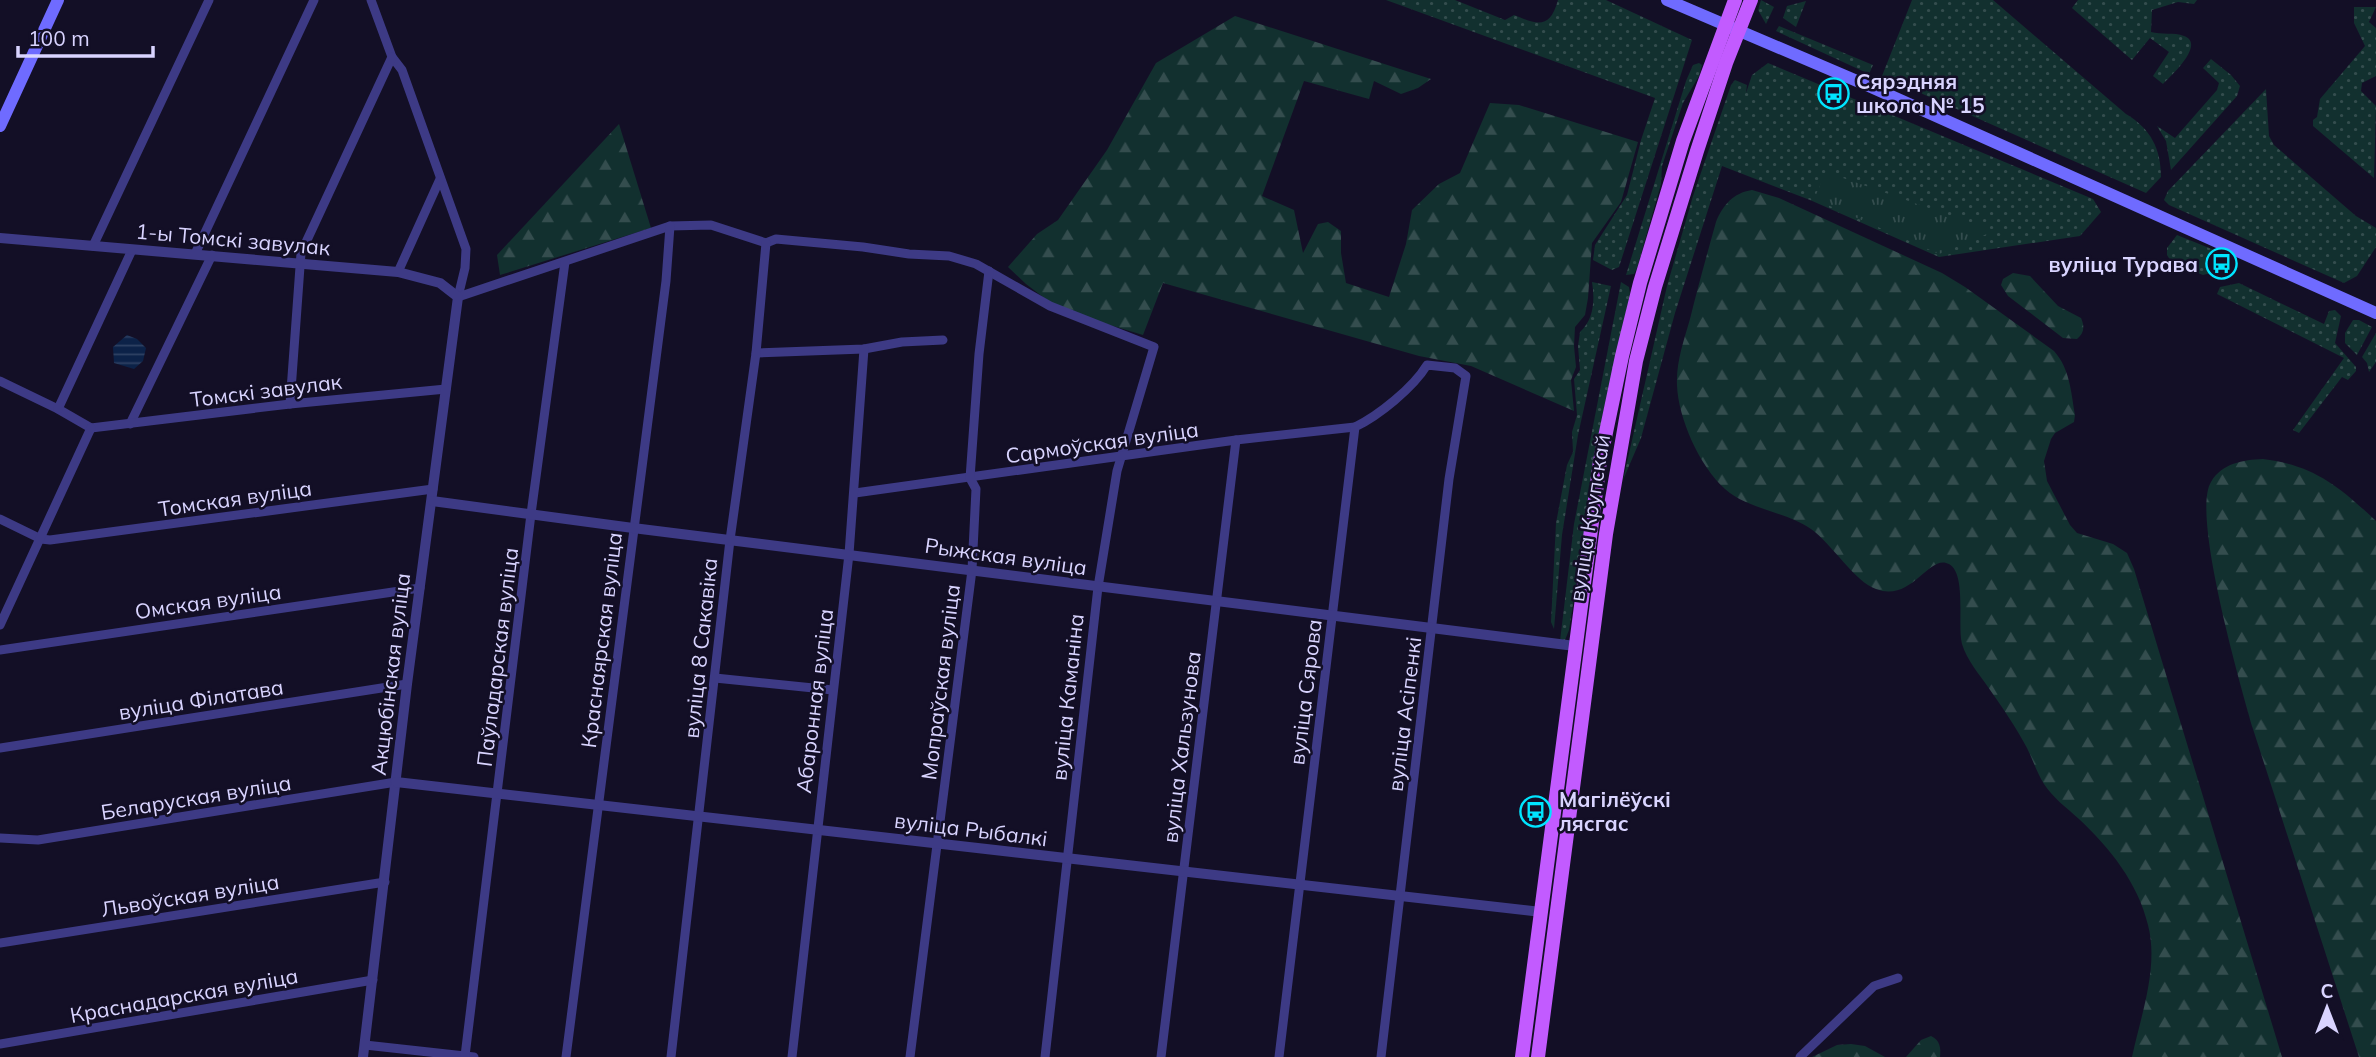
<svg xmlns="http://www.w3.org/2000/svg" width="2376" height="1057" viewBox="0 0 2376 1057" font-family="Mulish,sans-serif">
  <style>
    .grass { fill: url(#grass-dots) }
    .forest { fill: url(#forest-firs) }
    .park { fill: url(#park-tufts) }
    .water { fill: url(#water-rules) }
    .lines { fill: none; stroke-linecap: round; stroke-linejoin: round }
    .minor { stroke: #3d3a85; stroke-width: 9 }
    .tertiary { stroke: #3d3a85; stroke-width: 10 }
    .secondary { stroke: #6f6bff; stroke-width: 12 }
    .primary { stroke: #c25bff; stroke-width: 14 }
    .labels { text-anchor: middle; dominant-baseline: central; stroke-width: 5; stroke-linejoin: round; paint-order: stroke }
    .poi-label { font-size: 21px; font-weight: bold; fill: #d9d4ff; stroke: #130f26; text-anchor: start }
    .street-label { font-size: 21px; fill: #d9d4ff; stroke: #130f26 }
  </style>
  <defs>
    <pattern id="grass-dots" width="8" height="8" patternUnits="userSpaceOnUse" patternTransform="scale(1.75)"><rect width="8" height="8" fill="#12302f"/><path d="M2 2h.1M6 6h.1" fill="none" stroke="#344d4e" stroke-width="1.8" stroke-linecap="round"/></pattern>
    <pattern id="forest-firs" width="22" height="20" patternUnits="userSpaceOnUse" patternTransform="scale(1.75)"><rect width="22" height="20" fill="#12302f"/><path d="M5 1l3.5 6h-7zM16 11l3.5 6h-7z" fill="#344d4e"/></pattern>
    <pattern id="park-tufts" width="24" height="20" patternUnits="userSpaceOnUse" patternTransform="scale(1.75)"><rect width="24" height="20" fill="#12302f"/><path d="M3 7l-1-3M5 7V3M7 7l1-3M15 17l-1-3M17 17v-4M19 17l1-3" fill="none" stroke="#344d4e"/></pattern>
    <pattern id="water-rules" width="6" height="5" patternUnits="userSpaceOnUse" patternTransform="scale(1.75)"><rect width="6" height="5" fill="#0c2248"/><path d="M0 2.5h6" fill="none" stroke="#2f4163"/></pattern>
  </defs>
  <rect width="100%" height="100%" fill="#130f26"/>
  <g class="grass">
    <path d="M 1386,0 L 1455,0 L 1505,20 L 1514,15 C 1538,25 1550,29 1558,0 L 1606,0 L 1692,40 L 1619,267 L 1612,270 L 1593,260 L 1595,245 L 1627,195 L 1641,140 L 1655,98 Z"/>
    <polygon points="1761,0 1774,7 1766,24 1758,10"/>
    <path d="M 1912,0 L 1993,0 L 2126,114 C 2151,129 2161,149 2161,177 L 2146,193 L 1882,76 Z"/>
    <path d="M 2078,0 L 2197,0 L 2194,4 L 2178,2 L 2152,10 L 2151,32 C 2161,35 2174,32 2184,36 C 2206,44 2171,76 2163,84 L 2153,76 L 2169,52 L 2150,38 L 2132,60 L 2072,8 Z"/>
    <polygon points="1806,1 1796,27 1783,18 1787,6"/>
    <polygon points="2354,7 2376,7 2369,22 2376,28 2376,76 2362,83 2361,91 2376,106 2374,178 2313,126 2313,120 2317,117 2320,99 2365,46 2354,23"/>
    <polygon points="1779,26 1873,65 1869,74 1776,31"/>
    <polygon points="2211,59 2231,75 2240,86 2237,96 2171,170 2166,141 2157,126 2175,138 2217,90 2219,83 2203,68"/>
    <polygon points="1699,63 1702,65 1699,76 1683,103 1662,166 1661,184 1637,268 1634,274 1626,275 1686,81 1693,65"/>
    <polygon points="1768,63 2093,199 2101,212 2080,236 1939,257 1810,200 1722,166 1675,313 1641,438 1623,480 1667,286 1693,196 1731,85 1735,80 1747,85 1746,93 1752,75"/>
    <polygon points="2266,89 2269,136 2274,145 2356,216 2376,228 2376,247 2357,276 2344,283 2169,205 2164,200 2168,191"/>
    <polygon points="2177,235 2234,258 2238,266 2203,275 2172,263 2167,255 2167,248"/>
    <path d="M 1592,282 L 1611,286 L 1578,435 L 1562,535 L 1554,629 L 1551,622 L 1556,523 L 1567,465 L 1573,452 L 1572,432 L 1577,415 L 1574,379 L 1580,370 L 1578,346 L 1580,332 C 1594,319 1595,300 1592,282 Z"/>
    <polygon points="1621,282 1629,287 1630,294 1603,413 1569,630 1565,640 1560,641 1574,524"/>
    <polygon points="2239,283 2324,324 2329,311 2335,310 2341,316 2335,343 2356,367 2356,371 2348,380 2342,377 2299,433 2293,430 2344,358 2217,294 2220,287"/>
    <polygon points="2353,320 2359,320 2372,327 2357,355 2345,343 2345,333"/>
    <polygon points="2376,333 2376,362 2369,372 2367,363 2362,357"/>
  </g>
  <g class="forest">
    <polygon points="1235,16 1431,79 1418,88 1401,94 1374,81 1369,99 1304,81 1262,196 1294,210 1303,253 1318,224 1328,222 1341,231 1341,253 1346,283 1389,297 1406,244 1412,210 1439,184 1460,173 1490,103 1519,105 1638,142 1621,202 1592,243 1588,298 1585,315 1575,327 1574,346 1576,367 1571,380 1574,411 1471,366 1419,356 1163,283 1143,335 1060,310 1026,284 1008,267 1037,234 1058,220 1107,150 1156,63"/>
    <polygon points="619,124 651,228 500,275 497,255"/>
    <path d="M 1752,190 L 1779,198 L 1942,273 L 1965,287 L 2054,351 C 2070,369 2071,392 2075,415 L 2074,422 L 2055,433 L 2051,439 L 2044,461 L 2047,481 L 2070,525 L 2077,533 L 2113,544 L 2127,553 L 2134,569 L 2282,1057 L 2132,1057 C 2141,1015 2159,967 2148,925 C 2138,883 2110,848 2079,819 C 2067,808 2053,798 2044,784 C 2037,773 2033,760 2027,748 C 2016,727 2002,707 1988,687 C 1979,674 1967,660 1962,644 C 1957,625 1967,574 1949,564 C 1929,553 1912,603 1876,589 C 1855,582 1832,544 1811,529 C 1785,511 1749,510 1725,489 C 1700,467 1678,418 1677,385 C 1676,362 1684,340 1690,319 C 1698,287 1707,254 1716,222 C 1723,205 1733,193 1752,190 Z"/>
    <path d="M 2013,273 L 2030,276 L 2058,306 L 2081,318 C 2085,327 2084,333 2077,339 L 2063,338 L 2008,296 L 2001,285 L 2003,279 Z"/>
    <path d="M 2263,459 C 2314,465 2340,487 2376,521 L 2376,1057 L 2359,1057 L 2253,729 C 2241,687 2191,514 2211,482 C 2222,463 2243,460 2263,459 Z"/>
    <path d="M 1931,1036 C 1940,1040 1941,1048 1940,1057 L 1906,1057 L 1921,1040 Z"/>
    <polygon points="1851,1044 1865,1046 1885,1057 1812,1057 1837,1045"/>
  </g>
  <polygon class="park" points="1826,172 1994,231 1939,254 1814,199"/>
  <polygon class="water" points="127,335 137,339 146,348 143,361 134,369 114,363 113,347"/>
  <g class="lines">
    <g class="minor">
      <polyline points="371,0 392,57 402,70 466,249 465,268 458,297"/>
      <polyline points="766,243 776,239 863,247 909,254 949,256 976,264 1050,306 1154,347 1117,471 1098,587 1045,1057"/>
      <polyline points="93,246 209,0"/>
      <polyline points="195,254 314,0"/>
      <polyline points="398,272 440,179"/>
      <polyline points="458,297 670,226 711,225 766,243"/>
      <polyline points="756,353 864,349 902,342 943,340"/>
      <polyline points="0,381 58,409 91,428"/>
      <polyline points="290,404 301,253 392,57"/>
      <polyline points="58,409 132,250"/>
      <polyline points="130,424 212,255"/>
      <polyline points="91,428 290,404 446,389"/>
      <polyline points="855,493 1236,440 1355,427"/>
      <polyline points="0,519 41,539 50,540 433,489"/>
      <polyline points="0,625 91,428"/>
      <polyline points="0,650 420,588"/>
      <polyline points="715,678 833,690"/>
      <polyline points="0,748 407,684"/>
      <polyline points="0,838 38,840 396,782"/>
      <polyline points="0,943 385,882"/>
      <polyline points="0,1044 373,980"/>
      <polyline points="365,1045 474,1057"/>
      <polyline points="465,1056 531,514 565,262"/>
      <polyline points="566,1057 666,281 670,226"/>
      <polyline points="671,1057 730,540 756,353 766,243"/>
      <polyline points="792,1057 849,554 864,349"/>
      <polyline points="910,1057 972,570 976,489 970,478 979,354 989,271"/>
      <polyline points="1161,1057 1236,440"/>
      <path d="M 1279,1057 L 1355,427 C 1378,416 1413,388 1427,365 L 1455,368 L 1466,376 L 1449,479 L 1381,1057"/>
      <polyline points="1800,1057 1874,986 1898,978"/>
    </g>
    <g class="tertiary">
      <polyline points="0,238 398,272 440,283 458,297 407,684 363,1057"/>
      <polyline points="432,501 633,528 1575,646"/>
      <polyline points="396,782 1541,912"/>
    </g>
    <g class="secondary">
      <polyline points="1667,0 1871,87 2376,313"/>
      <polyline points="0,126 58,0"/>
    </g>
    <g class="primary">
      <polyline points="1522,1057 1600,461 1622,356 1640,283 1683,141 1735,0"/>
      <polyline points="1538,1057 1606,534 1636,361 1655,287 1697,151 1726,63 1751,0"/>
    </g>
  </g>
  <defs>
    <symbol id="bus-ring" viewBox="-11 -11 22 22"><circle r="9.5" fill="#130f26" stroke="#00e5ff" stroke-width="1.5"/><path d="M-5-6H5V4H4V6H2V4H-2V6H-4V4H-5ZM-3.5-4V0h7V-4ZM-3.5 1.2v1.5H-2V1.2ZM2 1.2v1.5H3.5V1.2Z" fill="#00e5ff"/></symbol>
  </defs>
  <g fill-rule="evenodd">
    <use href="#bus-ring" x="1816" y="76" width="35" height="35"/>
    <use href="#bus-ring" x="2204" y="246" width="35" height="35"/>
    <use href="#bus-ring" x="1518" y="794" width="35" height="35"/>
  </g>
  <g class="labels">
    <g class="poi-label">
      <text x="1856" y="81">Сярэдняя<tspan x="1856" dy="24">школа № 15</tspan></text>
      <text x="2198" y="264" text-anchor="end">вуліца Турава</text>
      <text x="1559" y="799">Магілёўскі<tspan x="1559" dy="24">лясгас</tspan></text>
    </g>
    <g class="street-label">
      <text transform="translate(233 239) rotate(5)">1-ы Томскі завулак</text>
      <text transform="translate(266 390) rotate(-7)">Томскі завулак</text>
      <text transform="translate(1102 442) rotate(-8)">Сармоўская вуліца</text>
      <text transform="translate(235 498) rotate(-8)">Томская вуліца</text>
      <text transform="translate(1589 518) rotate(-81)">вуліца Крупскай</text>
      <text transform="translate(1006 556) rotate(8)">Рыжская вуліца</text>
      <text transform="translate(208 601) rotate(-8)">Омская вуліца</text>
      <text transform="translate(601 640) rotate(-83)">Краснаярская вуліца</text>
      <text transform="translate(700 648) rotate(-84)">вуліца 8 Сакавіка</text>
      <text transform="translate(497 657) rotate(-83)">Паўладарская вуліца</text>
      <text transform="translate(390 674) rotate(-83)">Акцюбінская вуліца</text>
      <text transform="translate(940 682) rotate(-83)">Мопраўская вуліца</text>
      <text transform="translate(1305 692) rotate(-83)">вуліца Сярова</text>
      <text transform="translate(1067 697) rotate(-84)">вуліца Каманіна</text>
      <text transform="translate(201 699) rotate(-9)">вуліца Філатава</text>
      <text transform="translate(814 701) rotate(-83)">Абаронная вуліца</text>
      <text transform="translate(1404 714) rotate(-83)">вуліца Асіпенкі</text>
      <text transform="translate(1181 747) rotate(-83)">вуліца Хальзунова</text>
      <text transform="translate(196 797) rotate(-9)">Беларуская вуліца</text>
      <text transform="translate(971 829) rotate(7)">вуліца Рыбалкі</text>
      <text transform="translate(190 895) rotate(-9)">Львоўская вуліца</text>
      <text transform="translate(184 995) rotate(-10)">Краснадарская вуліца</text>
    </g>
  </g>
  <g transform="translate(2327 1008)" stroke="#130f26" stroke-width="5" paint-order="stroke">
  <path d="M0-5L12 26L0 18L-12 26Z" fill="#d9d4ff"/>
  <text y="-10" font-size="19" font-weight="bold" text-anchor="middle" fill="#d9d4ff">С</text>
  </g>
  <path d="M18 46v10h135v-10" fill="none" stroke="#d9d4ff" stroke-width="3.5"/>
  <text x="28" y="46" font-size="21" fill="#d9d4ff" stroke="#130f26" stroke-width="5" paint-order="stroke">100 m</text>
</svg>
